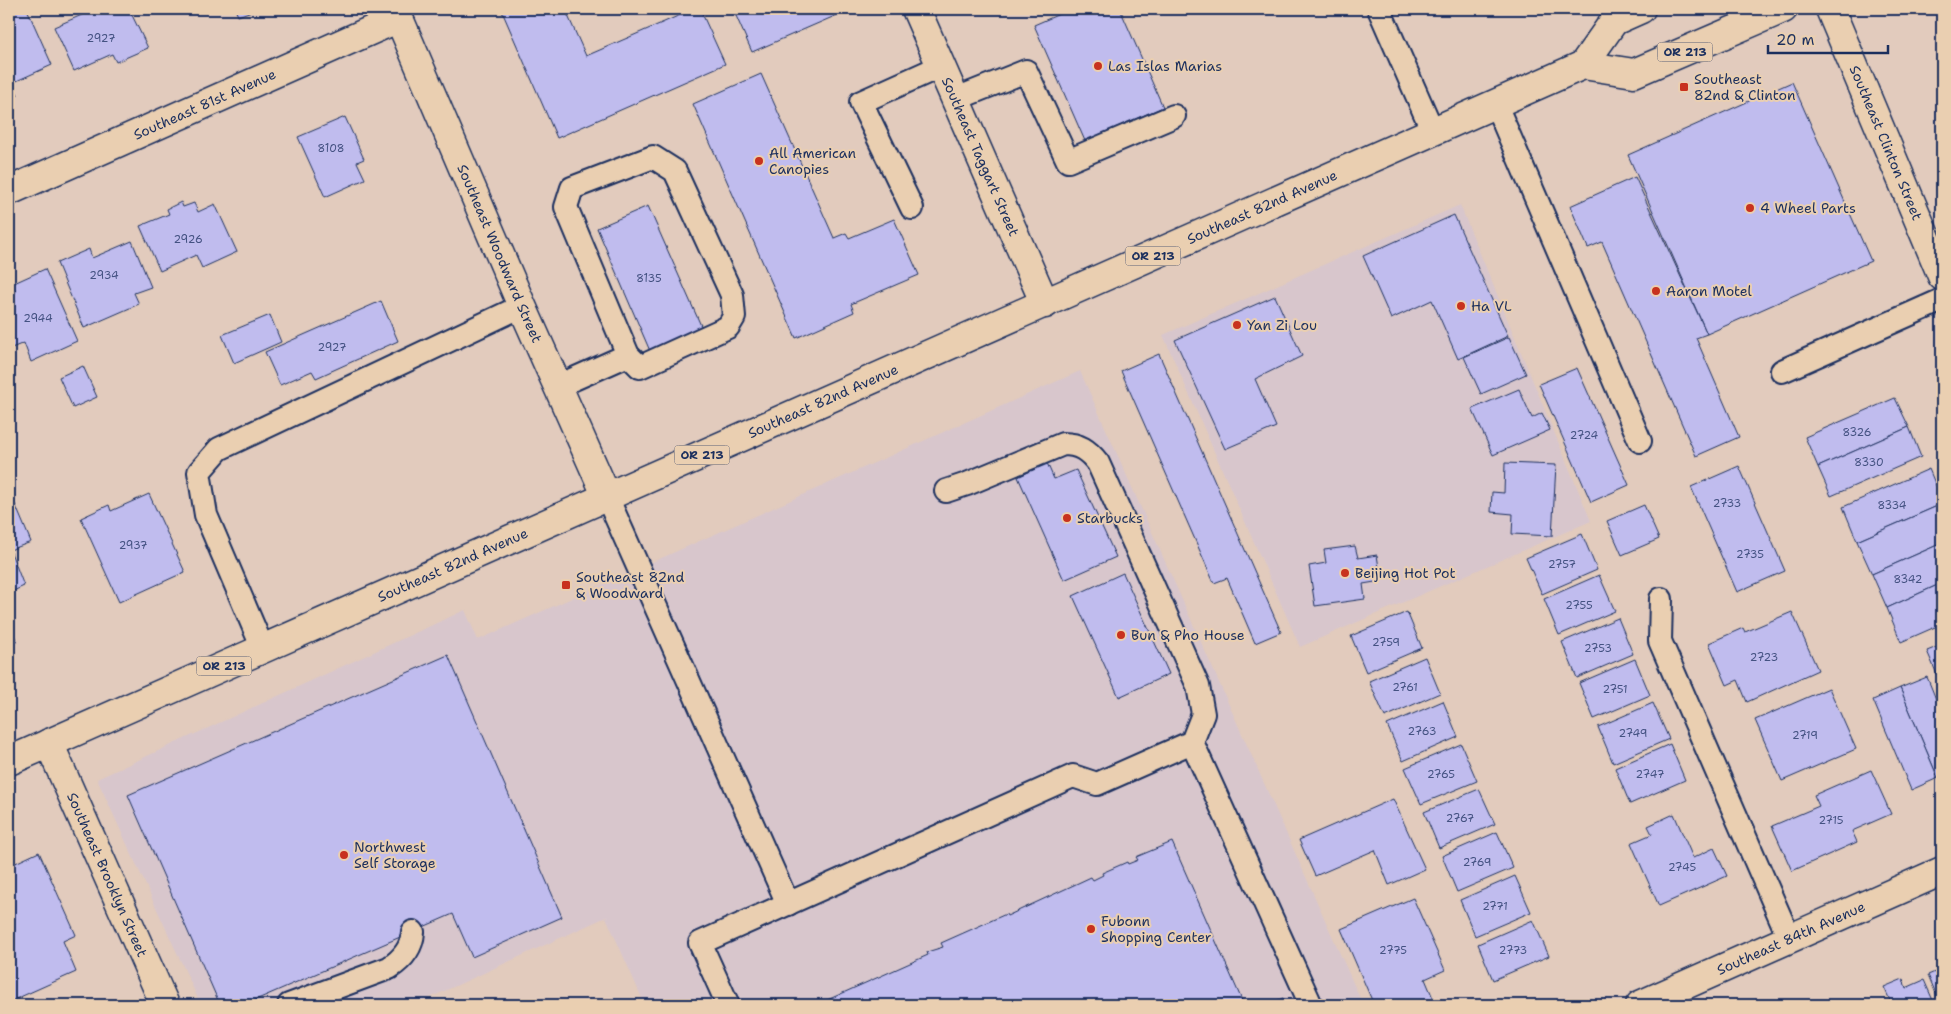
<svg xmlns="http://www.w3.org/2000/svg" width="1951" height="1014" viewBox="0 0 1951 1014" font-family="'Shantell Sans',sans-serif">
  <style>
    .built { fill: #d8c6cc }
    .building { fill: #c0bcee; stroke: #1b2f5e }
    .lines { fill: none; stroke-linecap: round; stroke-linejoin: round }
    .lane-casing { stroke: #1b2f5e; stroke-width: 26 }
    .street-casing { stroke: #1b2f5e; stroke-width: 31 }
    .primary-casing { stroke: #1b2f5e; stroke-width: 31 }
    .lane { stroke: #eacfb1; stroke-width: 22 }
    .street { stroke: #eacfb1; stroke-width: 28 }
    .primary { stroke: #eacfb1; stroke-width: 28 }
    .poi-dot { fill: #c8321e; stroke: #eacfb1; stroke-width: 2 }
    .labels { text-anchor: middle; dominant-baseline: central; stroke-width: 4; stroke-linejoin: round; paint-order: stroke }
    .number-label { font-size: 11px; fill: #445282 }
    .shield { fill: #eacfb1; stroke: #595f77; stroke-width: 1 }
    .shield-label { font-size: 12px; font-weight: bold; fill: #1b2f5e }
    .poi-label { font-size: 14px; fill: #1b2f5e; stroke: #eacfb1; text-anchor: start }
    .street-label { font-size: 14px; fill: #1b2f5e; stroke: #eacfb1 }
  </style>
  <rect width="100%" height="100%" fill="#e2cbbd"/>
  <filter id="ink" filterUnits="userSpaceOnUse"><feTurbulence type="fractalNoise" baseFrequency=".02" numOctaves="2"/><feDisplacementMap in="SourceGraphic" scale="10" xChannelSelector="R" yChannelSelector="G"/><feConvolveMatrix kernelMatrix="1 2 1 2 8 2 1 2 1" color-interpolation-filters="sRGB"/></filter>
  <g filter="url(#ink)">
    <g class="built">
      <polygon points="1460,205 1591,521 1300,647 1163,335"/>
      <polygon points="1080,371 1363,1005 645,1005 606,917 414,1005 201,1005 97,779 465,610 478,640"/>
    </g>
    <g class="building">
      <polygon points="9,9 27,9 52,65 12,83 18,95 9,99"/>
      <polygon points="90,9 129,9 148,48 116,62 112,54 74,71 54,27 91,11"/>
      <polygon points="235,9 257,9 238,16"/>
      <polygon points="501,9 565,9 586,56 694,9 700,9 725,64 557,138"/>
      <polygon points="733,9 851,9 752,52"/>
      <polygon points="1071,9 1120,9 1163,107 1085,141 1034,25"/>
      <polygon points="761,74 834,238 846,233 849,238 894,219 919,275 851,304 854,312 796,338 693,104"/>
      <polygon points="1792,82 1871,261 1707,334 1628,155"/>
      <polygon points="345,117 364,159 357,162 365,179 325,197 298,137"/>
      <polygon points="1635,177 1707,334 1696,338 1739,437 1696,456 1602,242 1588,248 1570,206"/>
      <polygon points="181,202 183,207 194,203 198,212 215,204 237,252 202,268 196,255 160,271 140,226 169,214 167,209"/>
      <polygon points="648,206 702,328 650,351 597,228"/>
      <polygon points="1454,215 1508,336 1458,359 1432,300 1391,319 1363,256"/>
      <polygon points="132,241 151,287 134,293 139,304 84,328 57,263 89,249 92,258"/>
      <polygon points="45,269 77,341 31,362 24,343 9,349 9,295 16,292 12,284"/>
      <polygon points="1275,296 1302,356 1255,379 1276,427 1225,449 1175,340"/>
      <polygon points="381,301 398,341 316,378 312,371 280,385 265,352"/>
      <polygon points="270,315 281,342 234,363 222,335"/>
      <polygon points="1509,337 1526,374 1481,394 1464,357"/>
      <polygon points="1159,354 1281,632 1255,643 1227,578 1214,583 1121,371"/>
      <polygon points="83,366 97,397 73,408 59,377"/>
      <polygon points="1577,368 1629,485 1591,502 1539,384"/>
      <polygon points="1519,389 1532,418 1542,413 1550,430 1493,455 1472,409"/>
      <polygon points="1895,398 1909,427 1818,467 1805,437"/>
      <polygon points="1909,427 1921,457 1831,496 1818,467"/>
      <polygon points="1047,463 1054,479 1076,470 1116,557 1064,580 1018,477"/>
      <polygon points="1505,463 1556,465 1552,536 1512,534 1513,514 1491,512 1492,492 1504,493"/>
      <polygon points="1739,466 1785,571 1737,592 1691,487"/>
      <polygon points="1929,469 1942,500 1942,504 1857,541 1843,507"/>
      <polygon points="149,494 185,572 119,602 81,518 109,505 111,511"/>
      <polygon points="15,504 31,542 10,550 24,586 9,593 9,507"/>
      <polygon points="1942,504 1942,543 1872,574 1857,541"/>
      <polygon points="1644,505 1659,539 1622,555 1607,521"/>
      <polygon points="1582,534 1597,570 1542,594 1526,558"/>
      <polygon points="1942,543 1942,583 1887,608 1872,574"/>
      <polygon points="1355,546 1358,558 1377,555 1381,581 1363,584 1365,599 1315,606 1309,566 1326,563 1324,550"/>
      <polygon points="1123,573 1169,674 1119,697 1073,596"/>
      <polygon points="1599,575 1615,611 1559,635 1544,599"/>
      <polygon points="1942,583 1942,624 1901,642 1887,608"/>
      <polygon points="1407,612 1422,648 1366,672 1351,636"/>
      <polygon points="1792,612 1818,670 1747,702 1738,680 1727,685 1709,643 1743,628 1745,632"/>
      <polygon points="1618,618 1633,654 1577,678 1562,642"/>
      <polygon points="9,623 17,642 9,646"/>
      <polygon points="1942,645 1942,686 1927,651"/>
      <polygon points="448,655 562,917 472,957 453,914 244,1005 220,1005 128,795"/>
      <polygon points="1425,657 1440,693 1385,717 1369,681"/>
      <polygon points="1635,659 1650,695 1594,719 1579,683"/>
      <polygon points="1927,677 1942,714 1942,777 1938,778 1900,688"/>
      <polygon points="1829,688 1856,749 1782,781 1755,720"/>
      <polygon points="1900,688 1938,778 1911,790 1873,700"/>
      <polygon points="1443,701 1458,737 1403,761 1387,725"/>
      <polygon points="1653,703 1669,739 1613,763 1598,727"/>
      <polygon points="1461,744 1477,781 1421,804 1405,768"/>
      <polygon points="1670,744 1685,780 1630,804 1615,768"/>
      <polygon points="1871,770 1891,814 1852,831 1857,842 1792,871 1772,826 1819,806 1814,795"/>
      <polygon points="1479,789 1495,824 1439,848 1424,812"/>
      <polygon points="1393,799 1425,869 1389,885 1375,850 1315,876 1299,840"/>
      <polygon points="1674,814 1693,858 1714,848 1727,876 1659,906 1631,843 1652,834 1648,826"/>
      <polygon points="1497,832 1513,868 1457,892 1442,856"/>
      <polygon points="1172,842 1244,1005 810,1005 815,1003 816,1005 928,955 927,952 943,947 941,943 1006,914 1007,916 1091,877 1093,880 1103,875 1102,873 1127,862 1128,864 1138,860 1136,857"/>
      <polygon points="39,852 76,935 63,941 76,972 9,1002 9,866"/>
      <polygon points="1515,876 1531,912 1475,936 1460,900"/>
      <polygon points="1413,898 1445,970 1425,979 1436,1005 1374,1005 1341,929"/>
      <polygon points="1533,920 1549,956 1493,980 1478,944"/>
      <polygon points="1942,969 1942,1005 1941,1005 1928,975"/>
      <polygon points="1903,979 1906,988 1924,980 1935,1005 1892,1005 1884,987"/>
      <polygon points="1283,998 1286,1005 1267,1005"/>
    </g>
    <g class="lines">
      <defs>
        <g id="lane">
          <polyline points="1379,9 1433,132"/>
          <polyline points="956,99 1026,71 1068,161 1174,116"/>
          <polyline points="1496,105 1640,441"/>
          <polygon points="653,157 675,171 732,295 734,317 728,327 640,367 628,355 566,207 572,188"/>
          <polyline points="912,208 861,102 941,66"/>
          <polyline points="1782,371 1942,300"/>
          <polyline points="558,386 628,355"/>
          <polyline points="607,497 788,904"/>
          <polyline points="1661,599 1660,641 1790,940"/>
          <polyline points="263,649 206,515 199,472 219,449 522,306"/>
          <polyline points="1192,742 1311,1005"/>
          <path d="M 289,1005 L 389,968 C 403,959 412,948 413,932"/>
          <path d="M 728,1005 L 700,943 L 1073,776 L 1097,784 L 1192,742 L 1203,714 L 1198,686 L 1098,463 C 1088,450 1079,444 1063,444 L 967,484 L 946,491"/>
        </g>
        <g id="street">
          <path id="s1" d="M 395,9 L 522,306 L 607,497"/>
          <path id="s2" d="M 916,9 L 1045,304"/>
          <path id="s3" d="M 1830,9 L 1942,276"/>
          <path id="s4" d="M 9,191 L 399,18"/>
          <path id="s5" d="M 49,743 L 165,1005"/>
          <path id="s6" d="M 1640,1005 L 1942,871"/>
        </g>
        <g id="primary">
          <polyline points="1583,65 1634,73 1783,9"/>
          <path id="s7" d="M 9,761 L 1583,65 L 1614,21 L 1641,9"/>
        </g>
      </defs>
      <use href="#lane" class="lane-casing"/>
      <use href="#street" class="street-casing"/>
      <use href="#primary" class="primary-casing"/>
      <use href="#lane" class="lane"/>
      <use href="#street" class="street"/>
      <use href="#primary" class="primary"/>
    </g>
  </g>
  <g class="poi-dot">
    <circle cx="1098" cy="66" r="5"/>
    <rect x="1679" y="82" width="10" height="10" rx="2.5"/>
    <circle cx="759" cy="161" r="5"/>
    <circle cx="1750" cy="208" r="5"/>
    <circle cx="1656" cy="291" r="5"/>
    <circle cx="1461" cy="306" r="5"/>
    <circle cx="1237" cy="325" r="5"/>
    <circle cx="1067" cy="518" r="5"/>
    <circle cx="1345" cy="573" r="5"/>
    <rect x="561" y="580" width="10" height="10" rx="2.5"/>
    <circle cx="1121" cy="635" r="5"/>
    <circle cx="344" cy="855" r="5"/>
    <circle cx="1091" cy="929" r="5"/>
  </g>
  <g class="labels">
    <g class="number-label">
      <text x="101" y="38">2927</text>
      <text x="331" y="148">8108</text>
      <text x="188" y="239">2926</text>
      <text x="104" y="275">2934</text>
      <text x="649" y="278">8135</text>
      <text x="38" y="318">2944</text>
      <text x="332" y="347">2927</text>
      <text x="1857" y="432">8326</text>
      <text x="1584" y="435">2724</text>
      <text x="1869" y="462">8330</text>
      <text x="1727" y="503">2733</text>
      <text x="1892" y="505">8334</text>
      <text x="133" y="545">2937</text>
      <text x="1750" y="554">2735</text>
      <text x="1562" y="564">2757</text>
      <text x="1908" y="579">8342</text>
      <text x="1579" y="605">2755</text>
      <text x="1386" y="642">2759</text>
      <text x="1598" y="648">2753</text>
      <text x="1764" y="657">2723</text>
      <text x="1405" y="687">2761</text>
      <text x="1615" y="689">2751</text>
      <text x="1422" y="731">2763</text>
      <text x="1633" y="733">2749</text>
      <text x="1805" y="735">2719</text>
      <text x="1441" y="774">2765</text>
      <text x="1650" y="774">2747</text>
      <text x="1460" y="818">2767</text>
      <text x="1831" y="820">2715</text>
      <text x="1477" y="862">2769</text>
      <text x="1682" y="867">2745</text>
      <text x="1495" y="906">2771</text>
      <text x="1393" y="950">2775</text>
      <text x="1513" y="950">2773</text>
    </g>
    <g class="shield">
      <rect x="1657.5" y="42.5" width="55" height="19" rx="4"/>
      <rect x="1125.5" y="246.5" width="55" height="19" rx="4"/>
      <rect x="674.5" y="445.5" width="55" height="19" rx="4"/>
      <rect x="196.5" y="656.5" width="55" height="19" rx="4"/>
    </g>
    <g class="shield-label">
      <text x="1685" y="52">OR 213</text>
      <text x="1153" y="256">OR 213</text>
      <text x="702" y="455">OR 213</text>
      <text x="224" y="666">OR 213</text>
    </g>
    <g class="poi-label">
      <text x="1108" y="66">Las Islas Marias</text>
      <text x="1694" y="79">Southeast<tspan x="1694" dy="16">82nd &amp; Clinton</tspan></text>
      <text x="769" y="153">All American<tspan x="769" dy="16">Canopies</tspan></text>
      <text x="1760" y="208">4 Wheel Parts</text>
      <text x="1666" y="291">Aaron Motel</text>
      <text x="1471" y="306">Ha VL</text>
      <text x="1247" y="325">Yan Zi Lou</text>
      <text x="1077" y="518">Starbucks</text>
      <text x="1355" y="573">Beijing Hot Pot</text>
      <text x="576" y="577">Southeast 82nd<tspan x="576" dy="16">&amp; Woodward</tspan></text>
      <text x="1131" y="635">Bun &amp; Pho House</text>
      <text x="354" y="847">Northwest<tspan x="354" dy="16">Self Storage</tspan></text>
      <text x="1101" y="921">Fubonn<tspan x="1101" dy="16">Shopping Center</tspan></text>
    </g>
    <g class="street-label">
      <text stroke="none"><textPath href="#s4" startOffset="214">Southeast 81st Avenue</textPath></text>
      <text stroke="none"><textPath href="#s3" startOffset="145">Southeast Clinton Street</textPath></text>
      <text stroke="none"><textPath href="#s2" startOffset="161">Southeast Taggart Street</textPath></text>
      <text stroke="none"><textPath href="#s7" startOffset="1370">Southeast 82nd Avenue</textPath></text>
      <text stroke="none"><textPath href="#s1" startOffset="266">Southeast Woodward Street</textPath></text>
      <text stroke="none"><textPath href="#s7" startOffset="890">Southeast 82nd Avenue</textPath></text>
      <text stroke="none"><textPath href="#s7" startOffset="485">Southeast 82nd Avenue</textPath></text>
      <text stroke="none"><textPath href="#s5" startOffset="144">Southeast Brooklyn Street</textPath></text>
      <text stroke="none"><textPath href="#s6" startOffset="165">Southeast 84th Avenue</textPath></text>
    </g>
  </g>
  <rect width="1951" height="1014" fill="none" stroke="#eacfb1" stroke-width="30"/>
  <rect x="15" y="15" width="1921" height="984" fill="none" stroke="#1b2f5e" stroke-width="2" filter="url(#ink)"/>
  <path d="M1768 45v8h120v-8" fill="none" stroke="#1b2f5e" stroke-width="2.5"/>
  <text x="1776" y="45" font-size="15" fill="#1b2f5e" stroke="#eacfb1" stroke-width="4" paint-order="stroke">20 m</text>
</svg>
